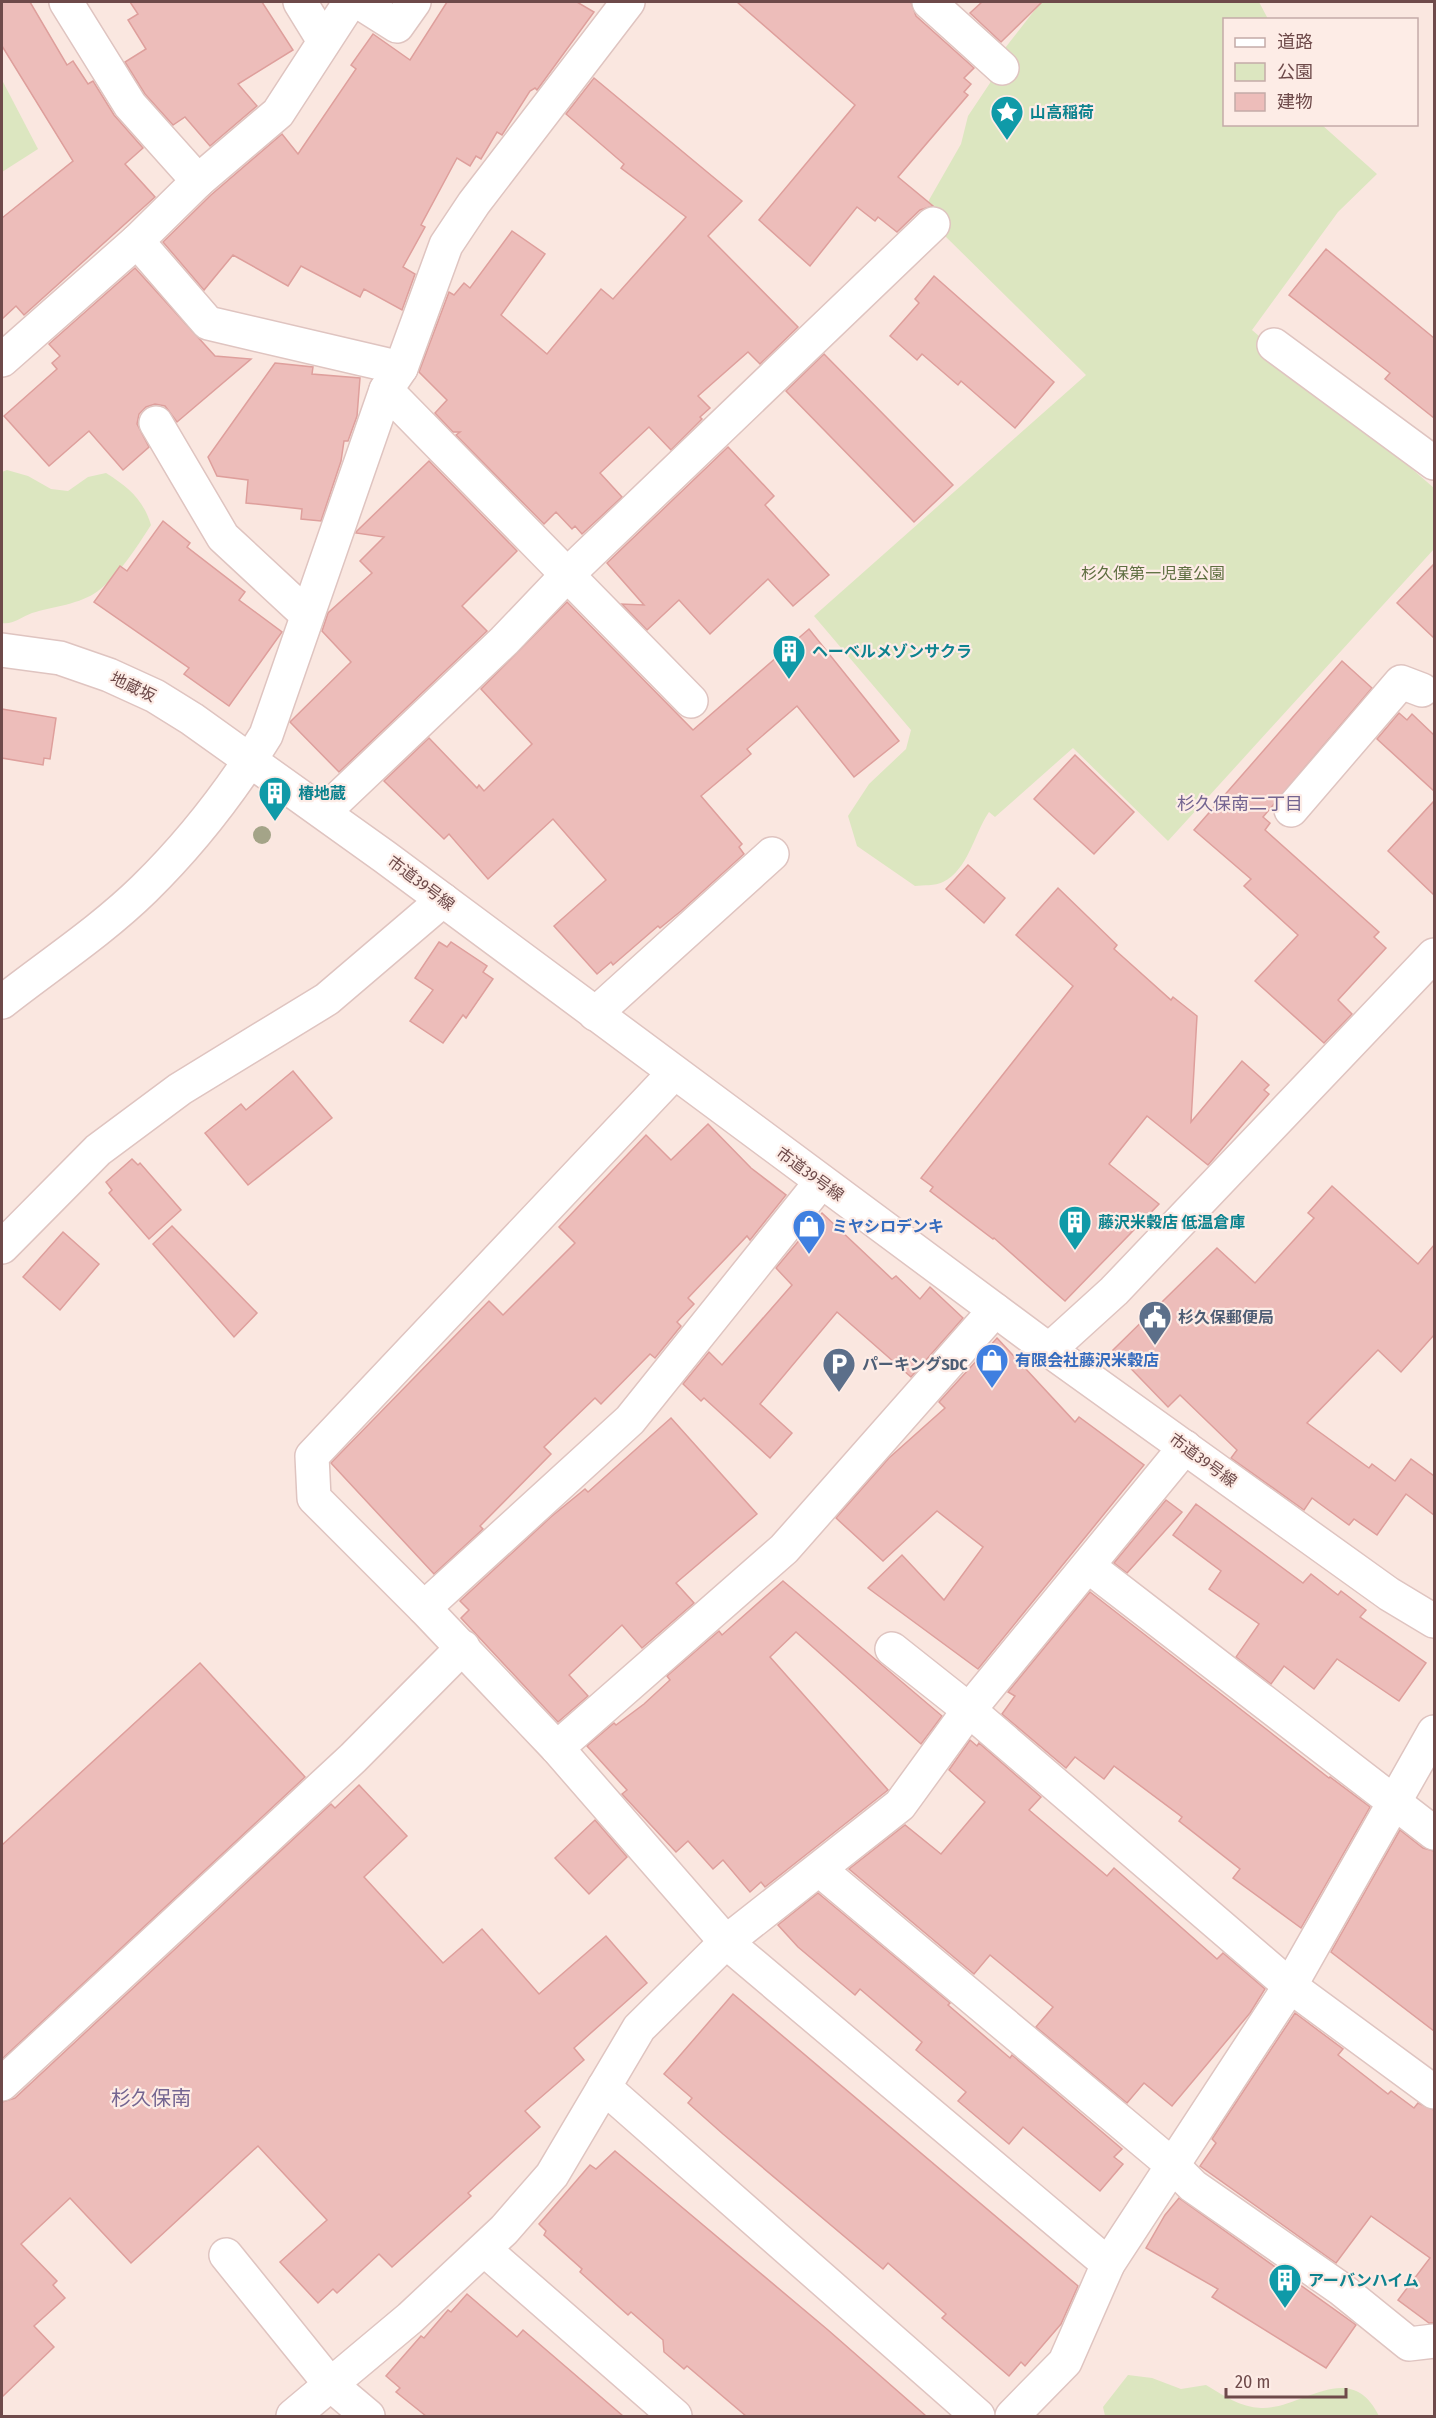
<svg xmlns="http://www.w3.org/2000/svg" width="1436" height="2418" viewBox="0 0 1436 2418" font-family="'Fira Sans Condensed','Noto Sans JP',sans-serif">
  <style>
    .green { fill: #dce6c0 }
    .building { fill: #edbdba; stroke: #de9f9c; stroke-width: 1.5 }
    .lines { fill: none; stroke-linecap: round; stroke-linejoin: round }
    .minor-casing { stroke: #dfc4c0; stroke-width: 36 }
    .minor { stroke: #fff; stroke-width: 33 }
    .tree { fill: #a4a488 }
    .labels { text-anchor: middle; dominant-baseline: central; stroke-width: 4.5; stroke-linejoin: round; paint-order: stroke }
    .culture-label { font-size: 16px; font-weight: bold; fill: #0d838f; stroke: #fdece6; text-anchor: start }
    .park-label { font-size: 16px; fill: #5e6e40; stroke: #fdece6 }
    .street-label { font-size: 16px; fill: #6e4a4a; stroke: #fdece6 }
    .shop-label { font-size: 16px; font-weight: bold; fill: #366cbe; stroke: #fdece6; text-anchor: start }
    .service-label { font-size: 16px; font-weight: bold; fill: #4e5e75; stroke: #fdece6; text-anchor: start }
    .neighbourhood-label { font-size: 18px; fill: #746591; stroke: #fdece6 }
    .quarter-label { font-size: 20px; fill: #746591; stroke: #fdece6 }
  </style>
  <rect width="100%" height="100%" fill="#fae7e0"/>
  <g class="green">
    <path d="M 1041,2 L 1259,2 L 1268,19 L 1224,20 L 1224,124 L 1322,125 L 1377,174 L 1338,212 L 1252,330 L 1434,488 L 1434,549 L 1168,841 L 1073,748 L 995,817 L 989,812 C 974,834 968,870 943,882 C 935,886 923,885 915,886 L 857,846 L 848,816 L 869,784 L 906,749 L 911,730 L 814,616 L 1086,375 L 944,235 L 926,212 L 929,200 L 961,144 L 968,116 L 990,83 L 998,57 Z"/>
    <polygon points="2,80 38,149 2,172"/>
    <path d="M 7,470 L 28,476 L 51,489 L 68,491 L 88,477 L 106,473 C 128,487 143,499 151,525 C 136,548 120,574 98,591 C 81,604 52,607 32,613 C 22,617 12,625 2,623 L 2,472 Z"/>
    <path d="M 1128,2375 L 1152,2378 L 1181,2389 L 1206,2385 C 1224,2396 1240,2407 1261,2408 C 1301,2410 1350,2357 1379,2416 L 1105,2416 L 1103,2407 Z"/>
  </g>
  <g class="building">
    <polygon points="2,2 30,2 67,65 73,61 88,84 93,81 114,115 143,148 125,164 155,197 24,315 16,306 2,319 2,218 73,161 2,46"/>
    <polygon points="130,2 262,2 293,50 238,84 257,106 210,146 185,117 173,125 145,94 125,62 146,49 128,20 138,14"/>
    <polygon points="447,2 577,2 594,12 537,90 535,88 530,91 502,135 497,132 481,159 476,156 470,166 457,158 421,225 425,227 403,267 415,274 402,310 364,289 360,297 301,266 288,286 233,255 204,290 163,242 211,195 282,134 298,154 356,69 351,65 373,34 410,60"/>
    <polygon points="737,2 911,2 916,16 974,68 964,78 971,84 964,92 968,95 898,177 933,206 920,210 897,232 878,217 875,221 857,207 810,266 759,220 855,105"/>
    <polygon points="982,2 1042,2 1001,42 970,13"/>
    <polygon points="594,78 742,201 708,236 798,327 760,364 748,352 698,396 710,408 700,417 702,419 671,450 649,427 600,473 622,497 582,534 575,526 572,529 556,512 544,524 456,435 460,432 453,432 435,413 447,400 419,372 449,292 454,295 464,283 470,288 512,231 545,254 501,315 547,354 601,289 613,299 686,217 621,168 624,164 566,114"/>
    <polygon points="1326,249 1434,338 1434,418 1385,379 1390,373 1289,295"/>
    <polygon points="135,268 215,356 251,359 177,422 165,406 155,404 146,407 139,414 137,424 149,447 123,470 89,431 49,466 4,416 57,369 52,363 60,356 49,344"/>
    <polygon points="934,276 1054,382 1015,428 961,381 958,385 922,354 917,360 890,336 919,303 915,299"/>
    <polygon points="824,354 953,485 914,522 786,391"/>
    <polygon points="275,363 313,367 312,374 360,378 357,416 348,441 344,441 341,461 321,521 301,519 302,509 246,503 248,480 217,476 208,457"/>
    <polygon points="728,447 774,496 765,505 829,575 793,606 768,579 710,634 679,600 647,630 622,604 644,605 607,563"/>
    <polygon points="429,461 517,551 462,606 487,631 339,772 290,722 351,662 322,631 328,613 372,573 360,561 384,537 356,533 357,531"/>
    <polygon points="163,521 190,543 187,547 245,592 239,600 282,632 229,706 184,674 189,668 94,602 120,566 127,571"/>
    <polygon points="1434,564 1434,638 1397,603"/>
    <polygon points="567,602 693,730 809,629 899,741 854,777 797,706 747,749 751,754 701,796 742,844 739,847 744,854 681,911 660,928 658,926 613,965 611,962 597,974 554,926 606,880 553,819 488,879 449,834 444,839 384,781 429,738 477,788 479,785 484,791 532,744 481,689"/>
    <polygon points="1342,661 1372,688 1263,817 1270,823 1265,830 1379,932 1374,937 1386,948 1338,1000 1352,1014 1324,1043 1255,981 1298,935 1244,886 1251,879 1194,830"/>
    <polygon points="2,709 56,718 50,759 44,758 43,765 2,758"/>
    <polygon points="1399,713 1407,720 1412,714 1434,735 1434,791 1377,739"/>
    <polygon points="1075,755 1134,812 1094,854 1034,799"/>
    <polygon points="1434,801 1434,895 1388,851"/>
    <polygon points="968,865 1005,898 984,923 946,889"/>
    <polygon points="1058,888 1117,945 1114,949 1171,1000 1173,997 1197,1016 1191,1122 1242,1061 1269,1085 1264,1090 1269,1094 1208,1165 1147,1116 1109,1164 1159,1204 1065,1301 994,1238 993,1239 930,1191 933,1187 921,1178 1073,986 1016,935"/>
    <polygon points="439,942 447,947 451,942 487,966 483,972 493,979 466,1018 463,1015 443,1043 410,1021 433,990 415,978"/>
    <polygon points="293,1071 332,1118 248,1185 205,1133 241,1104 246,1110"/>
    <polygon points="708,1124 751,1168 786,1195 750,1240 747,1236 688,1298 694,1304 677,1322 681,1326 655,1358 650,1354 601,1404 595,1398 544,1447 551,1454 480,1526 483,1529 434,1574 331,1463 489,1301 503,1315 575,1243 559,1227 646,1135 671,1160"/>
    <polygon points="132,1159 138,1165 140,1163 181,1210 149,1239 109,1193 112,1190 106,1182"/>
    <polygon points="1332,1186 1418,1264 1434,1245 1434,1335 1401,1372 1378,1350 1307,1423 1369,1468 1372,1464 1395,1481 1411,1459 1434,1476 1434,1515 1406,1494 1377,1535 1354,1519 1349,1525 1312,1498 1304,1510 1231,1458 1237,1450 1180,1395 1168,1407 1113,1350 1217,1248 1255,1283 1314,1218 1308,1213"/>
    <polygon points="822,1213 892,1279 896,1276 920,1299 930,1287 963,1318 911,1377 837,1312 760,1404 792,1433 770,1458 704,1398 701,1401 683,1384 709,1352 722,1365 792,1285 776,1268"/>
    <polygon points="172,1226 257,1313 234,1337 153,1244"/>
    <polygon points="63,1232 99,1264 60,1310 23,1277"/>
    <polygon points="997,1338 1075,1422 1079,1417 1144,1465 978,1669 868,1588 902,1555 944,1600 983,1547 937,1511 883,1561 836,1518 889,1458 945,1408 939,1402"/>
    <polygon points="671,1418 757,1514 676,1583 694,1603 642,1648 622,1625 569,1675 588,1696 558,1722 461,1618 469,1610 460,1601 552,1516 585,1489 588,1492"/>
    <polygon points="1166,1500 1182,1512 1127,1573 1114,1563"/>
    <polygon points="1196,1504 1303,1583 1311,1574 1338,1595 1341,1591 1366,1610 1360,1617 1426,1663 1399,1701 1337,1659 1314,1689 1284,1666 1271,1684 1236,1657 1259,1624 1209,1589 1221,1571 1173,1535"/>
    <polygon points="783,1581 942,1716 921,1744 796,1632 770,1657 888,1790 765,1887 761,1882 750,1892 723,1860 713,1869 688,1841 676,1852 622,1794 627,1790 587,1746 614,1723 616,1725 644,1704 670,1680 667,1676 719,1631 722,1635"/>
    <polygon points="1090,1592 1329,1778 1330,1777 1370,1807 1301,1928 1233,1878 1240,1869 1179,1821 1182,1817 1114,1766 1104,1779 1075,1757 1066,1768 1002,1714 1015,1696 1008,1692"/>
    <polygon points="200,1663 305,1777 2,2059 2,1845"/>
    <polygon points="970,1740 977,1746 979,1743 1041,1797 1029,1810 1107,1876 1114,1868 1217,1959 1223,1953 1265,1989 1250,2013 1172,2106 1144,2083 1127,2103 1036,2027 1053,2007 990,1955 974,1974 849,1869 905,1825 941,1854 985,1802 949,1770"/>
    <polygon points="359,1785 407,1836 364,1877 443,1963 482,1929 539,1994 606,1936 647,1983 574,2048 584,2060 525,2111 540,2127 468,2193 471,2196 392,2267 379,2254 337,2293 333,2289 318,2303 280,2262 327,2220 258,2146 131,2263 70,2198 21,2244 57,2281 53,2285 65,2298 34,2326 54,2347 2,2397 2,2102 15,2098 331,1804 335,1808"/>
    <polygon points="595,1820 627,1857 589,1894 555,1858"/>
    <polygon points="1400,1830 1423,1848 1434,1851 1434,2031 1331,1952"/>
    <polygon points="818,1893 950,2003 948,2005 1010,2058 1012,2055 1122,2149 1114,2157 1123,2164 1100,2191 1023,2127 1009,2144 958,2101 966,2092 916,2050 922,2042 860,1989 855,1995 798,1947 778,1925"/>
    <polygon points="733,1994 1078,2286 1061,2324 1025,2366 1021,2362 1009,2376 942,2318 946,2314 888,2263 883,2269 723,2134 688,2103 692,2098 664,2074"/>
    <polygon points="1295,2013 1343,2049 1338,2055 1388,2094 1391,2091 1414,2108 1418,2103 1434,2110 1434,2323 1429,2323 1398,2300 1430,2258 1371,2216 1336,2263 1200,2166 1216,2143 1212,2139"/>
    <polygon points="615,2151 828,2330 926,2416 746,2416 687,2366 684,2369 664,2352 663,2340 631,2312 628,2315 580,2272 582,2269 544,2235 546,2231 539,2224 590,2165 596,2169"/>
    <polygon points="1179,2198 1356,2325 1326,2368 1212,2297 1218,2289 1146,2248 1165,2215"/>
    <polygon points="467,2294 517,2337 523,2330 623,2416 426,2416 396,2392 400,2388 386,2376 421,2336 424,2338 448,2310 451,2312"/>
  </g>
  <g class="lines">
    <defs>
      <g id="minor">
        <polyline points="66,2 130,105 198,181 278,113 350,2"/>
        <polyline points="300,2 324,41"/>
        <polyline points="359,2 397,26 414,2"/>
        <polyline points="929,2 1002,68"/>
        <polyline points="198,181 137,241 208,323 401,368"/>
        <polyline points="1274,345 1434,463"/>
        <polyline points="2,360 137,241"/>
        <polyline points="386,390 691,701"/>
        <polyline points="156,423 223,537 306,614"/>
        <polyline points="2,650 60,658 109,675 155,696 192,719 385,857 1049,1350 1389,1594 1434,1621"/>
        <polyline points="1291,810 1401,682 1422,690"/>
        <polyline points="324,812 504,641 568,574 933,224"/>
        <path d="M 2,1002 C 49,965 101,931 144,889 C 190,844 232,790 266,735 L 386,390 L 401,368 L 446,245 L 474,203 L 628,2"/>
        <polyline points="595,1014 772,854"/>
        <polyline points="674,1073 312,1456 314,1498 424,1608 557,1748 726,1942 1108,2264"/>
        <polyline points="2,1247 98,1150 180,1089 327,999 443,900"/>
        <polyline points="1049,1350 1114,1291 1434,955"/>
        <polyline points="1088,1566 1434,1833"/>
        <polyline points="424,1608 630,1420 821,1182"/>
        <polyline points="892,1649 969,1710 1290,1986 1434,2092"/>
        <polyline points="557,1748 784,1549 995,1310"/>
        <polyline points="820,1870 1171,2164 1193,2186 1341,2289 1409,2344 1434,2341"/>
        <polyline points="2,2084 353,1758 463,1647"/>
        <polyline points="604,2087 978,2416"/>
        <polyline points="485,2250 675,2416"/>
        <polyline points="226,2255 330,2384 368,2416"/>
        <polyline points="293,2416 410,2318 504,2230 552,2175 639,2028 726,1942 900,1805 969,1710 1185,1447"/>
        <polyline points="1012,2416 1065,2362 1108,2264 1290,1986 1434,1732"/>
      </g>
    </defs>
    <use href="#minor" class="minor-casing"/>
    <use href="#minor" class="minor"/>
  </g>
  <circle class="tree" cx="262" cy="835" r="9"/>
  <defs>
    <symbol id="sight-pin" viewBox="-11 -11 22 30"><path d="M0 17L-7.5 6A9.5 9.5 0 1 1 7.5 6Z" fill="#0f9aa8" stroke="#fdece6"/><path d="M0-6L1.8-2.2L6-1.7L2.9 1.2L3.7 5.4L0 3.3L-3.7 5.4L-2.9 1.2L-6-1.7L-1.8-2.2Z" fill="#fff"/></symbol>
    <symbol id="building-pin" viewBox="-11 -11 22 30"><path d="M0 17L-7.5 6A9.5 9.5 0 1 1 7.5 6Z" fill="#0f9aa8" stroke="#fdece6"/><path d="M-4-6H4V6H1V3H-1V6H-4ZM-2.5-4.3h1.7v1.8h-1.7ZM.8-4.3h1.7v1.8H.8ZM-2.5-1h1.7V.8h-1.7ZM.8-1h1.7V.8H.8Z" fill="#fff"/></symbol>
    <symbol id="shop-pin" viewBox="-11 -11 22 30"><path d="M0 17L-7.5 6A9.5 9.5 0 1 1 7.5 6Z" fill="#3f7fe0" stroke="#fdece6"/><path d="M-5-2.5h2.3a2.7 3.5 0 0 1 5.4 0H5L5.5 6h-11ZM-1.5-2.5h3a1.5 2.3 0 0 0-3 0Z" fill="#fff"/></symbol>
    <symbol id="civic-pin" viewBox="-11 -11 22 30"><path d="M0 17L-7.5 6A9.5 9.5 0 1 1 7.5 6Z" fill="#5c6f8a" stroke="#fdece6"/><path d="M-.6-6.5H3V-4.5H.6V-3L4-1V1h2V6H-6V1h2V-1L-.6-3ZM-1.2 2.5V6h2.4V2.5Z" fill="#fff"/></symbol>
    <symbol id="parking-pin" viewBox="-11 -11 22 30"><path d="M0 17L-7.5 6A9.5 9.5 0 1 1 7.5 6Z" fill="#5c6f8a" stroke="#fdece6"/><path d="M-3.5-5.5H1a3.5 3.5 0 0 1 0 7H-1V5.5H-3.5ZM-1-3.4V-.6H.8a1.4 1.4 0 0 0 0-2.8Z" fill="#fff"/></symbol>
  </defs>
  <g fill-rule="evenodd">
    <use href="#sight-pin" x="988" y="93" width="38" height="52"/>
    <use href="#building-pin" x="770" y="632" width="38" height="52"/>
    <use href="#building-pin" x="256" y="774" width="38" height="52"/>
    <use href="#building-pin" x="1056" y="1203" width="38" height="52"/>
    <use href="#shop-pin" x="790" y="1207" width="38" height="52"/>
    <use href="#civic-pin" x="1136" y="1298" width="38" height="52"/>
    <use href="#shop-pin" x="973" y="1341" width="38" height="52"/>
    <use href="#parking-pin" x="820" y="1345" width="38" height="52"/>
    <use href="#building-pin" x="1266" y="2261" width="38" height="52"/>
  </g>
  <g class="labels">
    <g class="culture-label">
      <text x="1030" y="112">山高稲荷</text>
      <text x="812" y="651">ヘーベルメゾンサクラ</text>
      <text x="298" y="793">椿地蔵</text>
      <text x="1098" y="1222">藤沢米穀店 低温倉庫</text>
      <text x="1308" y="2280">アーバンハイム</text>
    </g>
    <g class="park-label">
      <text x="1153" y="573">杉久保第一児童公園</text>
    </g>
    <g class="street-label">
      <text transform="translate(133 687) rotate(25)">地蔵坂</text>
      <text transform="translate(421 883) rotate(37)">市道39号線</text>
      <text transform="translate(810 1174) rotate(36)">市道39号線</text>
      <text transform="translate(1203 1460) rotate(36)">市道39号線</text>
    </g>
    <g class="shop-label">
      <text x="832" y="1226">ミヤシロデンキ</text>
      <text x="1015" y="1360">有限会社藤沢米穀店</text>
    </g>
    <g class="service-label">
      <text x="1178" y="1317">杉久保郵便局</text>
      <text x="862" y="1364">パーキングSDC</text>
    </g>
    <g class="neighbourhood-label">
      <text x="1240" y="804">杉久保南二丁目</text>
    </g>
    <g class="quarter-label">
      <text x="151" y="2098">杉久保南</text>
    </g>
  </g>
  <rect width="1436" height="2418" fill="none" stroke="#6e4a4a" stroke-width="6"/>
  <rect x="1223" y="18" width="195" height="108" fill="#fdece6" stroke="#c4aba8" stroke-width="1.5"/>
  <rect x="1235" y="38" width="30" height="9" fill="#ffffff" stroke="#c4aba8" stroke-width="1.5"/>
  <text x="1277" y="48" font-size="18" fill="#6e4a4a">道路</text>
  <rect x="1235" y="63" width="30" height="18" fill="#dce6c0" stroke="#c4aba8" stroke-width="1.5"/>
  <text x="1277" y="78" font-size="18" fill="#6e4a4a">公園</text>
  <rect x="1235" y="93" width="30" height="18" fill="#edbdba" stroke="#c4aba8" stroke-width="1.5"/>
  <text x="1277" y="108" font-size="18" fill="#6e4a4a">建物</text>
  <path d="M1226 2388v9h120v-9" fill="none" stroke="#6e4a4a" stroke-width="3"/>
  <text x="1235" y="2388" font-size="18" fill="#6e4a4a" stroke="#fdece6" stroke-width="4.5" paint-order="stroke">20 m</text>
</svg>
